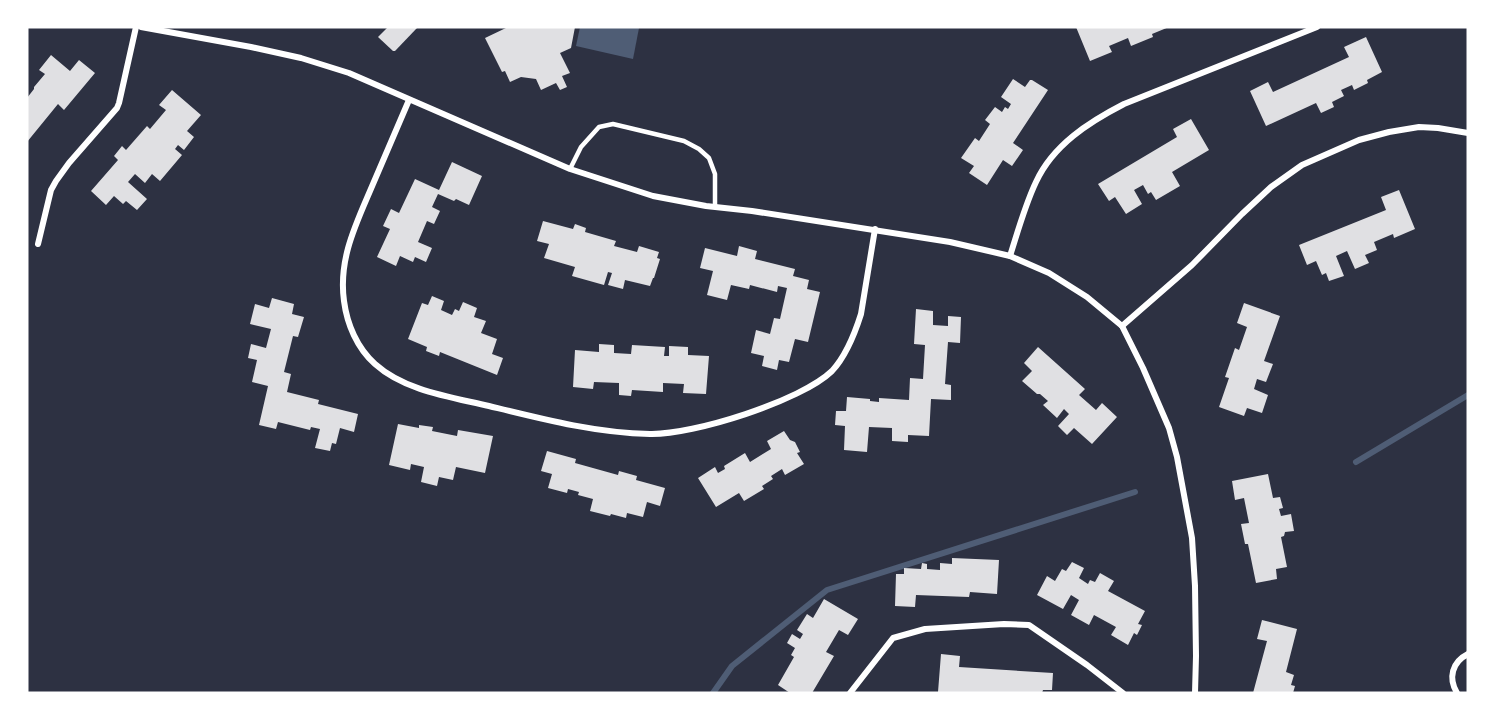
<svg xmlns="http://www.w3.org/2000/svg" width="1495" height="720" viewBox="0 0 1495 720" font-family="'Roboto Serif',serif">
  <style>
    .water { fill: #4f5d75 }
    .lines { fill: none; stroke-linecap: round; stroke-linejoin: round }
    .stream { stroke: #4f5d75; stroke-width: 6 }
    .building { fill: #e0e0e3 }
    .service { stroke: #fff; stroke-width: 4.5 }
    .minor { stroke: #fff; stroke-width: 6 }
  </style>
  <rect width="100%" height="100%" fill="#2d3142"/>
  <polygon class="water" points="580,27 634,27 639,28 633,59 576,46"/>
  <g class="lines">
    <g class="stream">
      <polyline points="1356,462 1468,395"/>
      <polyline points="713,693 732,666 827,590 1135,492"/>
    </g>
  </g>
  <g class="building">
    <polygon points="388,27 416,27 417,28 395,51 393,51 378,37"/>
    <polygon points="508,27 575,27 571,48 560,53 570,73 562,76 567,87 560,90 556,83 541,90 536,79 521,77 510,82 505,71 502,72 485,38"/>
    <polygon points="1076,27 1169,27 1152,34 1153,37 1131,46 1128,38 1109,46 1112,52 1090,61"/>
    <polygon points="1366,37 1382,72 1367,80 1368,83 1354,90 1352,85 1341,90 1344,96 1332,102 1334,107 1321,113 1316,103 1266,126 1250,91 1268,82 1273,92 1349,57 1344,47"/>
    <polygon points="51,55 70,71 79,60 95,73 64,110 58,104 27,142 27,98 34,89 34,87 45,74 39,70"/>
    <polygon points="1013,79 1025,87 1030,80 1032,80 1048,90 1013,143 1023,150 1012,166 1003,160 987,185 969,173 974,166 961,158 975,138 979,141 990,124 985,120 995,107 1002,112 1005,107 1008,109 1011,104 1001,97"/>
    <polygon points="172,90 201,115 187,131 194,137 184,150 178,145 175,149 182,155 160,181 152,174 145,183 135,174 128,182 147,199 137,210 126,201 123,204 114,196 106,205 91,191 118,160 114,156 122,146 126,150 147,126 150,129 166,110 159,105"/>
    <polygon points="1191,119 1209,150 1172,172 1180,186 1156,200 1151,192 1148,194 1143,185 1134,190 1142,204 1126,214 1115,197 1109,201 1098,184 1177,137 1173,129"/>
    <polygon points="452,162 482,176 469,205 456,199 454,201 438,194 432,207 440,211 434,224 427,221 418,242 432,248 426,262 415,257 413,262 400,256 396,266 377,257 390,229 383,226 391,209 399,213 415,179 439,190"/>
    <polygon points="1399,190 1415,229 1394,238 1393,234 1374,242 1377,250 1365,255 1369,263 1355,269 1347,251 1336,256 1344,276 1329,281 1326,273 1322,275 1316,261 1307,265 1299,245 1386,210 1381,197"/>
    <polygon points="543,221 573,229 575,224 586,228 585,232 616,241 614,246 637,252 639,246 659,252 657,258 660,259 654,278 653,278 650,286 625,280 623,289 608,285 612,273 608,272 604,285 572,276 575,267 544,258 549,244 537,241"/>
    <polygon points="739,246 757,251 755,259 795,269 793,276 809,280 807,289 820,292 808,342 795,339 789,362 779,360 777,370 762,366 764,356 751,353 756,330 770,334 774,318 780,319 787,288 778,286 777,292 750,285 749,289 731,285 727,300 707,295 713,271 700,268 705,248 737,256"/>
    <polygon points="432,296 444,301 441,310 452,315 455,309 459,311 463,302 477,308 474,317 486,321 481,333 497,339 492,354 503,358 497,375 440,352 439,356 426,351 427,347 408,339 422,303 428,305"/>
    <polygon points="272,298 294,304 292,314 304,317 298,337 293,336 284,372 291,374 287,392 319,400 318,404 358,414 354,432 340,428 336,444 332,443 330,451 315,448 320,429 311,427 310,430 278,422 276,429 259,425 268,386 252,382 257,360 248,358 251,344 266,348 271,329 250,324 255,304 269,308"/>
    <polygon points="1244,303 1280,316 1264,361 1273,364 1266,382 1257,379 1254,389 1268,395 1262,413 1247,408 1244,416 1219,407 1229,378 1225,377 1235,348 1239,350 1247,327 1237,323"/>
    <polygon points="916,309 933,311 933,325 948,326 948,316 961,317 960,343 948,342 945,384 951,385 951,400 931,399 929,436 908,435 908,442 892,441 892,428 869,427 867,452 844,450 845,426 835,425 836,411 846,411 847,397 870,399 870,401 879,402 879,398 909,400 910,378 923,379 925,345 914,344"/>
    <polygon points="599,344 614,345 614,353 631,354 632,345 665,347 664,356 669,356 669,346 688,347 688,355 709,356 706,394 683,393 684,384 663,383 663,392 632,390 631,396 619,395 619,383 594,382 593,389 573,387 575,350 599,352"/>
    <polygon points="1038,347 1085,389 1079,395 1096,410 1102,403 1117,417 1092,444 1074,428 1067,435 1058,426 1069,414 1064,409 1057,418 1043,405 1048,401 1040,394 1037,394 1022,381 1032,371 1024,363"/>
    <polygon points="398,424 419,428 419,425 433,427 432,431 457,436 458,430 493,436 485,473 456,467 453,480 439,477 437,486 421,482 424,467 411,464 410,470 389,465"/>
    <polygon points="784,431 790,440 795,442 800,452 797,453 804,464 785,475 782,469 771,476 773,479 762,486 764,489 744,501 739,493 716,507 698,478 715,467 718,473 725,469 724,466 745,453 750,462 771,449 767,441"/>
    <polygon points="547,451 576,459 575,463 618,475 619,471 637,476 636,480 665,488 660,506 647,502 643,517 627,513 626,518 611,514 610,516 590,511 593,499 578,495 579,492 568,489 567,493 548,488 552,474 541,471"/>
    <polygon points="1268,474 1273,498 1280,497 1283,508 1279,509 1281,516 1291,514 1294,531 1285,532 1284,536 1281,537 1287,567 1276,569 1277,579 1256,583 1248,544 1245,544 1241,524 1249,523 1244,498 1235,500 1232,481"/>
    <polygon points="952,558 999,560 997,594 970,592 969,597 916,595 915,607 895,606 896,574 904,574 904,568 921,569 922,563 927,564 927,569 940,570 940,563 952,564"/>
    <polygon points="1072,562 1084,568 1079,578 1088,584 1090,580 1095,582 1100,573 1114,581 1108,591 1145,611 1138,624 1142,625 1137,635 1134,633 1128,645 1111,635 1116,627 1094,615 1089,625 1071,615 1079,600 1071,595 1063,609 1037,595 1047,576 1055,581 1062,569 1066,571"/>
    <polygon points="824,599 858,619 848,635 839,630 826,652 834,656 812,693 790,693 778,685 794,657 791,655 795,648 787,643 792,634 800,639 803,634 797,630 807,614 813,618"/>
    <polygon points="1262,620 1297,629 1286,672 1294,675 1291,685 1295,686 1293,693 1253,693 1267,641 1257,639"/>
    <polygon points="941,654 960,656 959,667 1053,673 1052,690 1043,690 1042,693 938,692"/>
  </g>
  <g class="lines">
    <polyline class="service" points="570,169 581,147 599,127 613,124 684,141 699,149 709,158 715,174 715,207"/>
    <g class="minor">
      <polyline points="141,27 251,47 301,58 349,73 570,169 653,196 706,206 752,211 950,242 1010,256 1049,273 1087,297 1122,326 1143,368 1169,428 1177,457 1192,538 1195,586 1196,656 1195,693"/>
      <path d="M 409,100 C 397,128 385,156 373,184 C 357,222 338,258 344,301 C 347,324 357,348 375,364 C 405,391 451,397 489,406 C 542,419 596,433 650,434 C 693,435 801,401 832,371 C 846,356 855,333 861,314 L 875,229"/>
      <polyline points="38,244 51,190 56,181 69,163 117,108 119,103 136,27"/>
      <path d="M 1010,256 C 1018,231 1025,205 1036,182 C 1053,145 1089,122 1124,104 L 1317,27"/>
      <polyline points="1122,326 1192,265 1242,214 1271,187 1302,165 1359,140 1389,132 1419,127 1438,128 1468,133"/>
      <polyline points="850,693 893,638 925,629 1004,624 1029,625 1087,665 1123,693"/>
      <path d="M 1457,693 C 1448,678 1452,662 1468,654"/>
    </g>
  </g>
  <rect width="1495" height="720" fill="none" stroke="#ffffff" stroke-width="57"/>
</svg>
